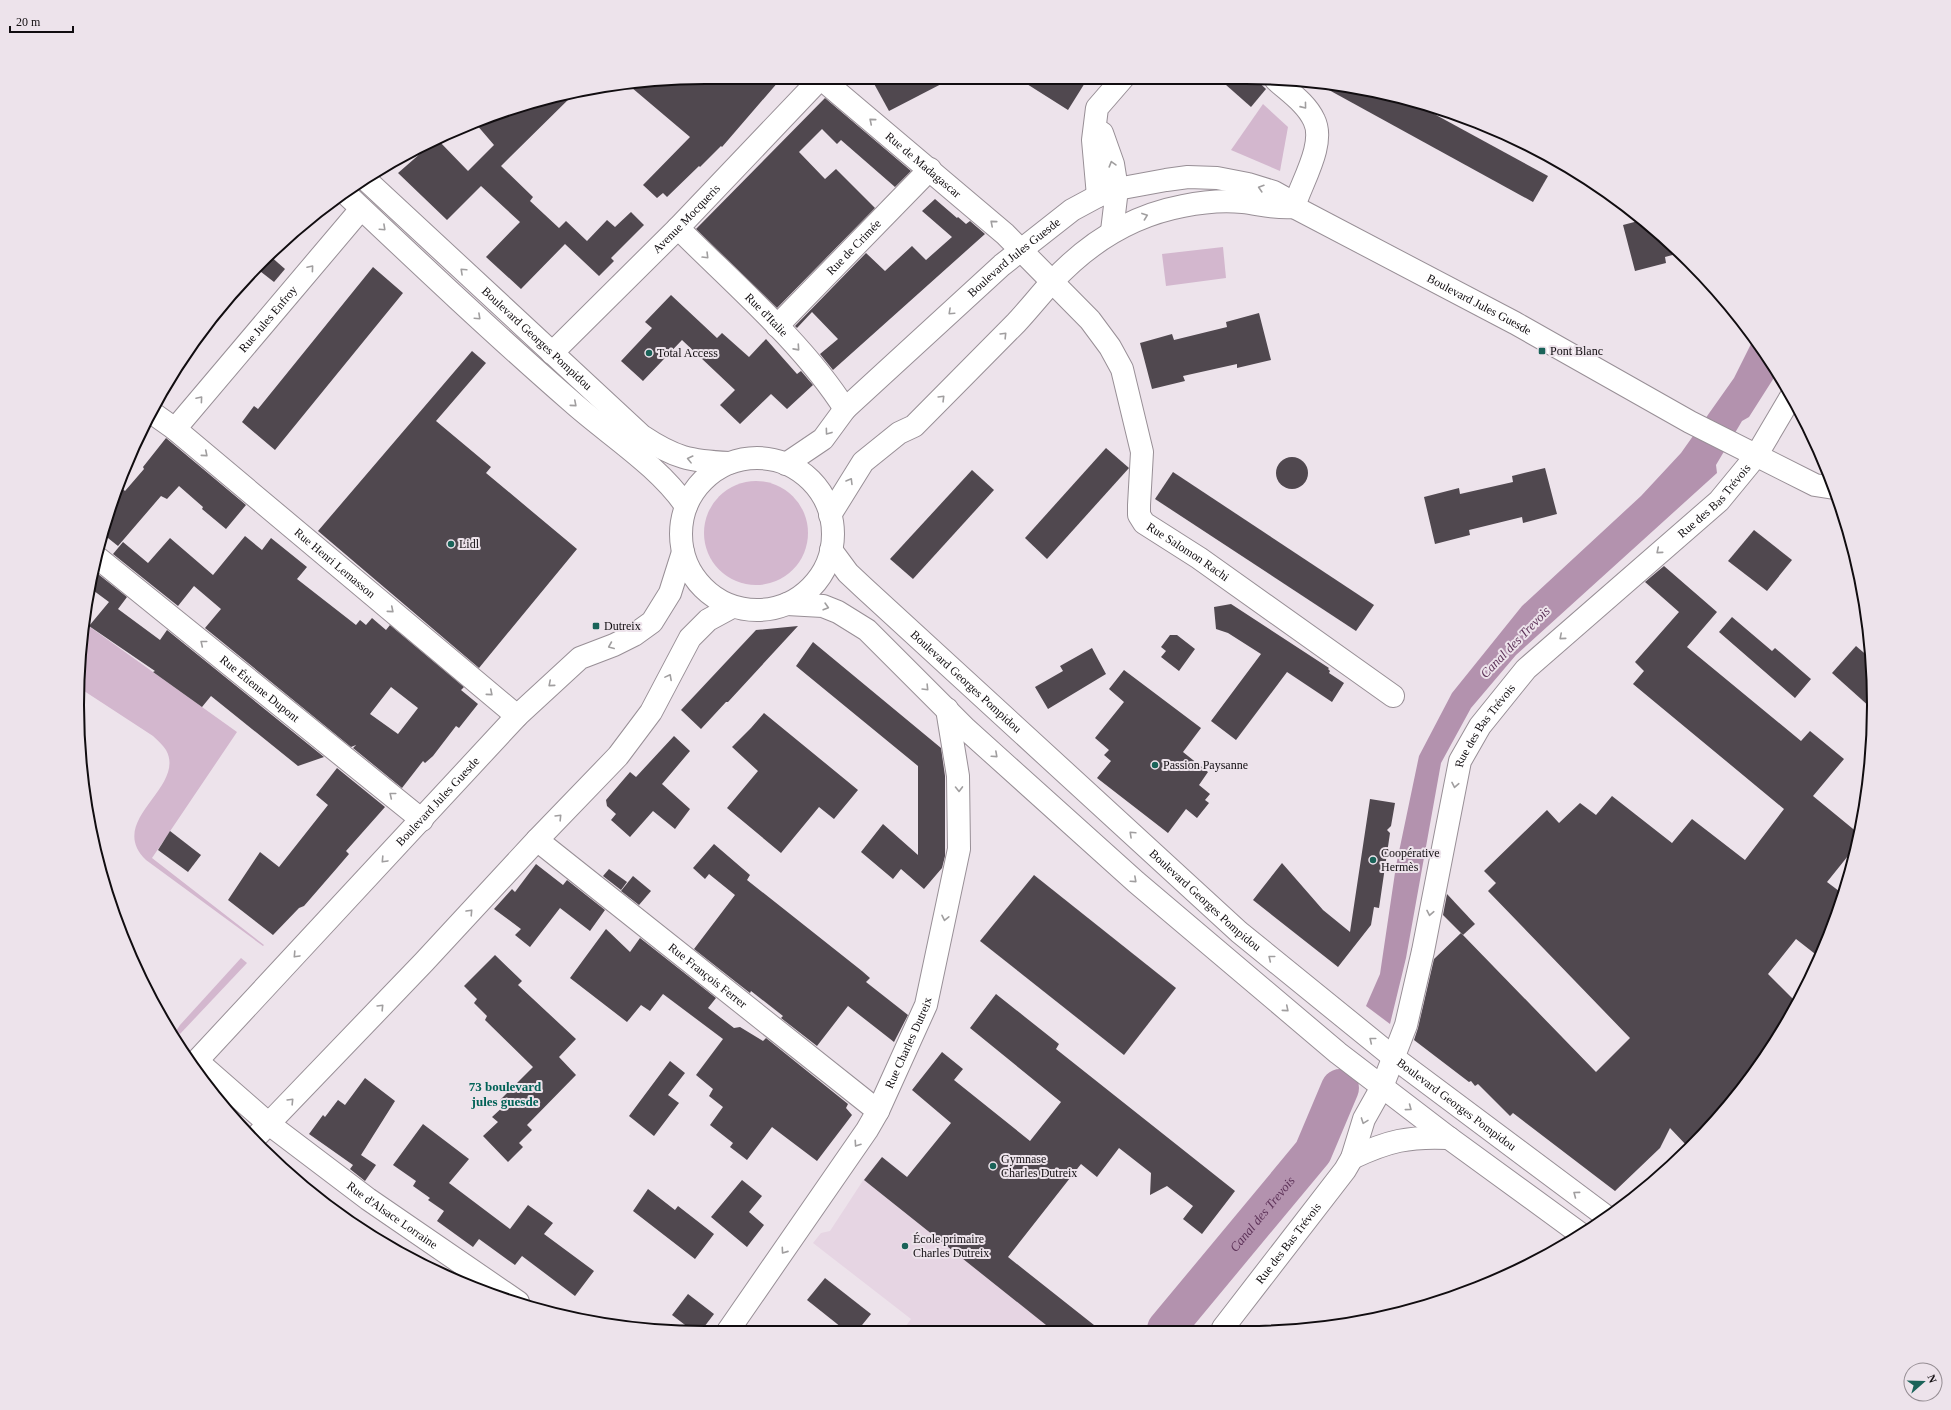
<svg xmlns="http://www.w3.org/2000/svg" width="1951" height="1410" viewBox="0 0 1951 1410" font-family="Georgia,serif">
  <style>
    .built { fill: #e6d5e3 }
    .green { fill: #d3b7ce }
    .water { fill: #b392ae }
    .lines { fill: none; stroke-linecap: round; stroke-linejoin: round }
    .river { stroke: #b392ae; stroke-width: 38 }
    .building { fill: #50484f; fill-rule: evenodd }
    .minor-casing { stroke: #988f96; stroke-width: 24 }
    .major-casing { stroke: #988f96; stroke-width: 24 }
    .minor { stroke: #fff; stroke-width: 22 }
    .major { stroke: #fff; stroke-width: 22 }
    .oneway { stroke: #a09e9f }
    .poi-dot { fill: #1a6359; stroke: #ede3eb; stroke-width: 1.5 }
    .labels { text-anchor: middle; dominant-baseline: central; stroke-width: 4; stroke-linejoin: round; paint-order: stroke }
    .street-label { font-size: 12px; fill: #110d10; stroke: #ede3eb }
    .poi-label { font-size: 12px; fill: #110d10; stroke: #ede3eb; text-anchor: start }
    .water-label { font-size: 13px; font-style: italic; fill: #5d3258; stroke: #ede3eb }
    .neighbourhood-label { font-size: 13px; font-weight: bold; fill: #016257; stroke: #ede3eb }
    .rim { fill: none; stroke: #110d10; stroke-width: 2 }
  </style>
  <rect width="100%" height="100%" fill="#ede3eb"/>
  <polygon class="built" points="881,1158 883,1158 1099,1329 903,1330 911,1319 813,1243 821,1233 830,1231 864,1179"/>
  <g class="green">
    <polygon points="1263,104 1288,127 1280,171 1231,150"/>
    <polygon points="1223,247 1226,278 1166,286 1162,254"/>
    <circle cx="756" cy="533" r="52"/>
    <path d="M 83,622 L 237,732 L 152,858 L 264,945 L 263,946 L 146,860 C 105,820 187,788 166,750 C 163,745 158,741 153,736 L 78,687 Z"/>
    <polygon points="241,958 247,963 180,1034 176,1031 180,1025"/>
  </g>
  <polygon class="water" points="1753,340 1777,373 1749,417 1742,421 1716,465 1717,473 1516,655 1471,708 1441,763 1406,958 1390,1024 1366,1006 1380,974 1396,866 1419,756 1452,693 1522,606 1641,496 1681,453 1734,378"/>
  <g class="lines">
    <path class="river" id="s1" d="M 1166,1329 L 1313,1152 L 1340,1088"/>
  </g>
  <g class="building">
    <polygon points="1217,77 1254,78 1266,89 1251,107"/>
    <polygon points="1088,78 1068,110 1019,79 1071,79"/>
    <polygon points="872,80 949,80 889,111"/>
    <polygon points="779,81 722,147 721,146 700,167 699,166 667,197 663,193 657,198 643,185 690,137 625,82"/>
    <polygon points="1318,84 1369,89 1414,103 1548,176 1533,202"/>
    <polygon points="576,92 501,166 533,197 530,201 559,228 566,221 587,241 607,220 615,227 631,212 644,225 611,258 614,261 599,276 565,244 521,289 486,257 520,222 481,186 447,220 398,173 437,139 468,171 494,145 476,124 542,98"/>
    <polygon points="825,98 911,171 895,187 841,140 837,144 822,129 799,152 825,179 836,169 875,208 777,308 696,229"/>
    <polygon points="935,199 957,218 958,217 966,224 970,221 985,234 833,370 820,354 838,339 812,312 797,328 795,326 866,253 885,271 912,246 926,260 952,237 922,211"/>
    <polygon points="1642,220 1660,233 1680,253 1665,257 1666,263 1635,271 1623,225"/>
    <polygon points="269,255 285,269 274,282 256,268"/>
    <polygon points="373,267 403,293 275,450 242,422 254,406 258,409"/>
    <polygon points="671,295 717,338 722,333 749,357 766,339 797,374 801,371 813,385 787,409 771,394 740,424 720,405 735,390 682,340 643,381 621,361 652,328 645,322"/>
    <polygon points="1259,313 1271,360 1237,368 1237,364 1183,376 1185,381 1152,389 1140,343 1172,334 1174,340 1227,327 1226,322"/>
    <polygon points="472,351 486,363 436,421 491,467 486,473 577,549 479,668 318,531"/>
    <polygon points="166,438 246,505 226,529 202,509 203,507 179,486 167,499 161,496 118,546 103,534 110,504 118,485 125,491 144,469 143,467"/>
    <polygon points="1106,448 1129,468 1047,559 1025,538"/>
    <circle cx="1292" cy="473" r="16"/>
    <polygon points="1545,468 1557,514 1523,523 1522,517 1469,530 1470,535 1435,544 1424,497 1459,488 1460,494 1513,482 1512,476"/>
    <polygon points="972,470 994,490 913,579 890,559"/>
    <polygon points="1173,472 1374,605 1356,631 1155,499"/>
    <polygon points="1754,530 1792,560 1767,591 1728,561"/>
    <path d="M 245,536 L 262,550 L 271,538 L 307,567 L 297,579 L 356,625 L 360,620 L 366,625 L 372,618 L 386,630 L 390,625 L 464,687 L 461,690 L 478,704 L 459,728 L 456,726 L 433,756 L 425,763 L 423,761 L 402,788 L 353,748 L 356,745 L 351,747 L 205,628 L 221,609 L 194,586 L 178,606 L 113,554 L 123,542 L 148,563 L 170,538 L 213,575 ZM 391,687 L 418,708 L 398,734 L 370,714 Z"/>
    <polygon points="1664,566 1717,612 1687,647 1801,741 1810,731 1844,759 1813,796 1858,833 1856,846 1827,882 1843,894 1819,957 1796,939 1768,974 1797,1003 1744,1087 1688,1147 1670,1128 1660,1148 1615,1191 1513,1113 1510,1116 1478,1084 1475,1086 1471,1081 1469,1082 1414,1040 1418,1028 1434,959 1461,933 1596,1072 1630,1038 1488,891 1496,883 1484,871 1547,810 1559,823 1580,803 1596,815 1612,796 1672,843 1692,819 1745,860 1784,809 1633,684 1644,671 1635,662 1679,612 1645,582"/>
    <polygon points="98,574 127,597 118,609 160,640 167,630 324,757 298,766 211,696 202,707 153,672 155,671 89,626 109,602 90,588 92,580"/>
    <polygon points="1231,604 1329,668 1328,669 1330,671 1329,673 1344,683 1332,702 1287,672 1236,740 1211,721 1261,654 1228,633 1216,629 1214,607"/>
    <polygon points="1732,617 1772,651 1775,648 1811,679 1795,698 1719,632"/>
    <polygon points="798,626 728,702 726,702 701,729 681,710 756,630"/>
    <polygon points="1170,635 1177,635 1195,649 1179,671 1161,657 1166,651 1161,647"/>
    <polygon points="813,642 941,748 945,776 945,856 942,868 924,889 901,869 893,879 861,852 883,824 918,855 918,766 796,666"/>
    <polygon points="1856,646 1870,658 1871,708 1832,673"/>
    <polygon points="1092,648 1106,674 1048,709 1035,687 1063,671 1060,666"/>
    <polygon points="1124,670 1201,728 1183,752 1208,772 1199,785 1210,794 1205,800 1209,803 1197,818 1186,809 1168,833 1097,778 1111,761 1104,755 1109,750 1095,738 1124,702 1109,689"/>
    <polygon points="764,713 858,790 834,819 819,807 781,853 727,808 758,771 732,747 751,728"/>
    <polygon points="674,736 690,751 662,784 690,809 675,829 653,811 630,837 611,820 616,814 607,806 606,800 630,772 636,777"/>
    <polygon points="337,768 385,807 346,851 349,854 337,868 304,906 299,908 273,935 228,900 260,852 279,867 328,805 316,795"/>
    <polygon points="1370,799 1395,803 1391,826 1387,830 1390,833 1379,908 1374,907 1371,925 1338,967 1253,900 1282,863 1323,910 1350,932"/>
    <polygon points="170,831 201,855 188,872 158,850"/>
    <polygon points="714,844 750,875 747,880 862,971 870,978 866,982 908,1015 894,1042 848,1006 817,1046 781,1018 783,1016 751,991 750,993 694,949 735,895 709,874 705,879 693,868"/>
    <polygon points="536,864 563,885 567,880 605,910 590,931 560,908 530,947 515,935 521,929 494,909 512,889 515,892"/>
    <polygon points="609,869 627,882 621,890 603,876"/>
    <polygon points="1034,875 1176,988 1124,1055 980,941"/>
    <polygon points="633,876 651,891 639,905 621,891"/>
    <polygon points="1447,894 1475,924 1463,935 1443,915"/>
    <polygon points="606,929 630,952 640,938 716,998 708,1008 734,1028 740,1027 763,1041 766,1038 848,1104 846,1108 852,1115 817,1161 772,1127 747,1160 730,1147 733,1143 710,1125 723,1107 709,1096 713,1089 696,1075 723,1039 663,994 650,1011 641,1005 627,1022 570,978"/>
    <polygon points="495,955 522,981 518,985 576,1039 559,1057 576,1075 527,1125 532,1130 519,1143 523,1147 508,1162 483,1136 498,1122 492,1117 505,1105 500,1100 533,1067 485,1020 487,1016 474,1003 477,999 464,986"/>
    <polygon points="996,994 1059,1044 1056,1049 1235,1191 1202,1234 1183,1219 1193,1206 1167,1186 1150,1195 1151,1173 1119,1148 1097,1177 1081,1164 1008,1257 1099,1329 1051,1329 864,1180 882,1157 907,1177 951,1123 912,1090 942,1052 963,1069 954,1080 1030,1141 1061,1102 970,1028"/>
    <polygon points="670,1061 685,1073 668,1095 679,1103 654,1136 629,1116"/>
    <polygon points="365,1078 395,1101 361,1155 376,1165 365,1181 350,1169 353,1165 309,1134 323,1115 325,1117 338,1100 345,1105"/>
    <polygon points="423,1124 469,1159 449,1183 510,1229 528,1205 553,1223 544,1234 594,1271 575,1296 522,1256 515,1265 479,1239 473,1247 437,1221 444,1211 428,1200 430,1198 413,1186 416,1181 393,1165"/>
    <polygon points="742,1180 762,1196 749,1212 764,1225 747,1247 711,1217"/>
    <polygon points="648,1189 675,1210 678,1206 714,1234 695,1259 633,1211"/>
    <polygon points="825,1278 871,1314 858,1330 846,1331 807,1300"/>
    <polygon points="688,1294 714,1314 701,1331 693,1331 672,1315"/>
  </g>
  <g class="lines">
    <defs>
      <g id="minor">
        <path d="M 1276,80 C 1289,92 1306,103 1314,120 C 1326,144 1301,183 1294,207"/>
        <path id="s2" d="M 824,81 L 1005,234 L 1090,320 L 1110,347 L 1122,369 L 1142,452 L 1139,505 L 1139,515 L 1144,523 L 1199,558 L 1393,696"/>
        <polyline points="1102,133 1113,164 1117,189 1112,231"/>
        <polyline points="1098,196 1093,140 1097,108 1123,78"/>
        <path id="s3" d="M 678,228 C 733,283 804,344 845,409"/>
        <path id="s4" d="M 777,326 L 930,169"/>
        <path id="s5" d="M 552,353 L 678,228 L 818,81"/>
        <path id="s6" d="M 151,412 L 175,429 L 517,716"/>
        <path id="s7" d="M 175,429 L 361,209"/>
        <path id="s8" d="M 98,558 L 422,820"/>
        <path id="s9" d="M 537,840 L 878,1111"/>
        <path id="s10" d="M 197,1061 L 269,1124 L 368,1199 L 518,1302"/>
        <path id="s11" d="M 192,1066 L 517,716 L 580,658 L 614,645 L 634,635 L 652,622 L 670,593 L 683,552"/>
        <polyline points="254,1139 424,962 537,840 618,756 651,712 690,638 708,620 732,607"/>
        <path d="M 1352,1158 C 1388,1141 1409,1136 1449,1138"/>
        <path id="s12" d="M 1223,1328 L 1345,1170 L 1352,1158 L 1364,1119 L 1382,1087 L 1406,1025 L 1423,951 L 1460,761 L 1480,726 L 1526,669 L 1719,501 L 1756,456 L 1792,395"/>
        <path id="s13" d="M 728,1331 L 867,1130 L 878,1111 L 926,1005 L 959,849 L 958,776 L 947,709"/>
      </g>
      <g id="major">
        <path id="s14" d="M 364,178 L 642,436 C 675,458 690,461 729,463"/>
        <path d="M 344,192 C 419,263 494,334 572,402 C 609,435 659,466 686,506"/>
        <circle cx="757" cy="534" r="76"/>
        <path id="s15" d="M 786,464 L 823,439 L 845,409 L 1002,265 L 1072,210 L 1098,196 L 1117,189 L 1166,180 L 1188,177 L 1217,178 L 1248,184 L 1274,192 L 1283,197 L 1294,207 L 1515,323 L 1690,422 L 1815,485 L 1834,488"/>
        <path d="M 830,515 L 863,462 L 899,433 L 914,426 C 948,392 982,357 1016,323 C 1029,309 1040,295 1052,282 C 1088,243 1130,216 1183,206 C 1202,202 1224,200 1243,202 C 1260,204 1276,209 1294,207"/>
        <path id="s16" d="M 831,550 L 848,573 L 864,588 L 1239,932 L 1393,1057 L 1607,1217"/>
        <polyline points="787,604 823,606 838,612 867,630 966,729 1136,882 1338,1053 1449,1138 1582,1235"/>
      </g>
    </defs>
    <use href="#minor" class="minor-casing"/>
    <use href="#major" class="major-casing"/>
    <use href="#minor" class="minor"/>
    <use href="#major" class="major"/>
  </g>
  <defs><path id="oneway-chevron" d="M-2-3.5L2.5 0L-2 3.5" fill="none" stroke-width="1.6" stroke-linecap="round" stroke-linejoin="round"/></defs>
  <g class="oneway">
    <use href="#oneway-chevron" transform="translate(1304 106) rotate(51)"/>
    <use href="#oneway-chevron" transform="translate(872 121) rotate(-140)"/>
    <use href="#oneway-chevron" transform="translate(1112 164) rotate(-106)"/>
    <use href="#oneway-chevron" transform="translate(1261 188) rotate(-163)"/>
    <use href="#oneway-chevron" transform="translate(1145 216) rotate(-20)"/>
    <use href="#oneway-chevron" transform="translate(993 223) rotate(-139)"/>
    <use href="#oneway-chevron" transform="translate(383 228) rotate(43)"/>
    <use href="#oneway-chevron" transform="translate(706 256) rotate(45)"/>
    <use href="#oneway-chevron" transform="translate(311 268) rotate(-50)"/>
    <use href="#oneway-chevron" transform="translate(463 271) rotate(-137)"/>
    <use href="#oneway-chevron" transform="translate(951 312) rotate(137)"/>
    <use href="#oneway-chevron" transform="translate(478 317) rotate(43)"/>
    <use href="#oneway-chevron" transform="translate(1004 335) rotate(-46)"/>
    <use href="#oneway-chevron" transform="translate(797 348) rotate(48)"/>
    <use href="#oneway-chevron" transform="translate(942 398) rotate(-45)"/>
    <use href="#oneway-chevron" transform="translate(200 399) rotate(-50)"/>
    <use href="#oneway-chevron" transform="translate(574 404) rotate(41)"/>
    <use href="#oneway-chevron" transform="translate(828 432) rotate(126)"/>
    <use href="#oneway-chevron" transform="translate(205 454) rotate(40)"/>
    <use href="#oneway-chevron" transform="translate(690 459) rotate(-166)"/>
    <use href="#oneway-chevron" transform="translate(850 481) rotate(-59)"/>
    <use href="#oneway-chevron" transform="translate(1659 551) rotate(140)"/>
    <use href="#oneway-chevron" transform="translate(826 607) rotate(16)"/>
    <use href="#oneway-chevron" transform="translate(391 610) rotate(40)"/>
    <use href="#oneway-chevron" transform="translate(1562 637) rotate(139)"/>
    <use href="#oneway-chevron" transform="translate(203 643) rotate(-141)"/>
    <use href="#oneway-chevron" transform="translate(611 646) rotate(157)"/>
    <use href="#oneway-chevron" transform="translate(669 677) rotate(-62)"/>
    <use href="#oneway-chevron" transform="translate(551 684) rotate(139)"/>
    <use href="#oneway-chevron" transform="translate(926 688) rotate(46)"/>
    <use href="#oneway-chevron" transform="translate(490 693) rotate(40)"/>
    <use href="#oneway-chevron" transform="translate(995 755) rotate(42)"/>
    <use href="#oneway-chevron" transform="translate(1455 785) rotate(101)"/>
    <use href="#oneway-chevron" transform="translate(959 789) rotate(89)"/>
    <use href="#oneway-chevron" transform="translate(392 795) rotate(-141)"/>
    <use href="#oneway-chevron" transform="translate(559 817) rotate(-46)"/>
    <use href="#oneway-chevron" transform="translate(1132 834) rotate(-137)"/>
    <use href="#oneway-chevron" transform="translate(384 860) rotate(133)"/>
    <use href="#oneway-chevron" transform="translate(1134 880) rotate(42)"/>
    <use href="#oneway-chevron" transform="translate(470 912) rotate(-47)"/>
    <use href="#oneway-chevron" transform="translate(1430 913) rotate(101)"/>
    <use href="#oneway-chevron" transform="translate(945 918) rotate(102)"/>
    <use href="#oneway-chevron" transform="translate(296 955) rotate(133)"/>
    <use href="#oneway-chevron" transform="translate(1271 958) rotate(-141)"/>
    <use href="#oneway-chevron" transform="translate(381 1007) rotate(-46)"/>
    <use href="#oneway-chevron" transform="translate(1286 1009) rotate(40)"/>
    <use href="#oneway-chevron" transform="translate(1372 1040) rotate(-141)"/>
    <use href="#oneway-chevron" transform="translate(291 1101) rotate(-46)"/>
    <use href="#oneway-chevron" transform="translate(1409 1108) rotate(37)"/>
    <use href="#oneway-chevron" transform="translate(1364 1121) rotate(110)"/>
    <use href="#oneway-chevron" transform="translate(857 1144) rotate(124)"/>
    <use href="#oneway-chevron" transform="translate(1576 1194) rotate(-143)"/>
    <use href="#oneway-chevron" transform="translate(784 1251) rotate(125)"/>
  </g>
  <g class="poi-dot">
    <rect x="1538" y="347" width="8" height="8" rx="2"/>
    <circle cx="649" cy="353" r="4"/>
    <circle cx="451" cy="544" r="4"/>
    <rect x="592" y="622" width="8" height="8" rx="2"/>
    <circle cx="1155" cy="765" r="4"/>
    <circle cx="1373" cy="860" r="4"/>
    <circle cx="993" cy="1166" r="4"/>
    <circle cx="905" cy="1246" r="4"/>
  </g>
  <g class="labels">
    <g class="street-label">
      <text stroke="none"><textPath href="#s2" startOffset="130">Rue de Madagascar</textPath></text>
      <text stroke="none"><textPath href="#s5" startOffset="190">Avenue Mocqueris</textPath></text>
      <text stroke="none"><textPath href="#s4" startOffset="110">Rue de Crimée</textPath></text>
      <text stroke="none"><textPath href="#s15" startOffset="309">Boulevard Jules Guesde</textPath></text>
      <text stroke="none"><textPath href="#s15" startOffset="828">Boulevard Jules Guesde</textPath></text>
      <text stroke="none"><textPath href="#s3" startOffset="124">Rue d'Italie</textPath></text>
      <text stroke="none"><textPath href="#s7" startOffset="144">Rue Jules Enfroy</textPath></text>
      <text stroke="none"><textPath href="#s14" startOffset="236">Boulevard Georges Pompidou</textPath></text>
      <text stroke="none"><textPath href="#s12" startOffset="993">Rue des Bas Trévois</textPath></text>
      <text stroke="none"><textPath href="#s2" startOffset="627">Rue Salomon Rachi</textPath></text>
      <text stroke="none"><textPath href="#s6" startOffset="238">Rue Henri Lemasson</textPath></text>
      <text stroke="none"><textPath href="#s16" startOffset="189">Boulevard Georges Pompidou</textPath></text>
      <text stroke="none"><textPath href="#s8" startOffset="208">Rue Étienne Dupont</textPath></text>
      <text stroke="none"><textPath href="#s12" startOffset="670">Rue des Bas Trévois</textPath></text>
      <text stroke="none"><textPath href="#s11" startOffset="361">Boulevard Jules Guesde</textPath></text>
      <text stroke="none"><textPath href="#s16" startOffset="513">Boulevard Georges Pompidou</textPath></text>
      <text stroke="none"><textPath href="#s9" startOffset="218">Rue François Ferrer</textPath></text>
      <text stroke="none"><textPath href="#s13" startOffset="341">Rue Charles Dutreix</textPath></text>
      <text stroke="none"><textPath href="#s16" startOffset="837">Boulevard Georges Pompidou</textPath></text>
      <text stroke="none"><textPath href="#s10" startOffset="249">Rue d'Alsace Lorraine</textPath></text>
      <text stroke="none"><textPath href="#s12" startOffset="107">Rue des Bas Trévois</textPath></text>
    </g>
    <g class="poi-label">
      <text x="1550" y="351">Pont Blanc</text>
      <text x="657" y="353">Total Access</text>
      <text x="459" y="544">Lidl</text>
      <text x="604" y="626">Dutreix</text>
      <text x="1163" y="765">Passion Paysanne</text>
      <text x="1381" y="853">Coopérative<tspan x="1381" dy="14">Hermès</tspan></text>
      <text x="1001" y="1159">Gymnase<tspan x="1001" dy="14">Charles Dutreix</tspan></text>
      <text x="913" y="1239">École primaire<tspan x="913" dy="14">Charles Dutreix</tspan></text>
    </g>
    <g class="water-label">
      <text transform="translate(1515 642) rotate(-46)">Canal des Trevois</text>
      <text stroke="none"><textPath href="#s1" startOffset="150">Canal des Trevois</textPath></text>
    </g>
    <g class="neighbourhood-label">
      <text x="505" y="1086">73 boulevard<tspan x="505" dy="15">jules guesde</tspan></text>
    </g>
  </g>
  <path d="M0 0H1951V1410H0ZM705 84H1246A621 621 0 0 1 1867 705V705A621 621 0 0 1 1246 1326H705A621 621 0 0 1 84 705V705A621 621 0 0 1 705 84Z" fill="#ede3eb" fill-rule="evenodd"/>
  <path class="rim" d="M705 84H1246A621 621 0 0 1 1867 705V705A621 621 0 0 1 1246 1326H705A621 621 0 0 1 84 705V705A621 621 0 0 1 705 84Z"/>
  <g transform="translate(1923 1382) rotate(70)"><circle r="19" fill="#ede3eb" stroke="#958d93"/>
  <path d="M0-3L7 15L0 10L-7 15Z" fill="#1a6359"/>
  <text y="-6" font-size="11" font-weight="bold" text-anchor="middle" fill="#110d10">N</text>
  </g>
  <path d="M10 26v6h63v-6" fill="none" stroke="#110d10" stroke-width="2"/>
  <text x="16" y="26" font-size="12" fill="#110d10" stroke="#ede3eb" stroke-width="3" paint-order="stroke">20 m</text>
</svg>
